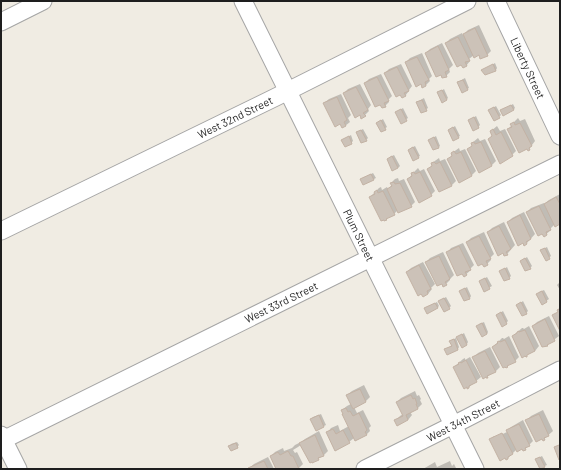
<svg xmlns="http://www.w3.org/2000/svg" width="561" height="470" viewBox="0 0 561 470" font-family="Barlow,sans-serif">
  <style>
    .shadow { fill: #0003 }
    .building { fill: #ccc2b8; stroke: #c3b2a4 }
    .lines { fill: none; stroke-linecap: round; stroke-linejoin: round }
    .minor-casing { stroke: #a5a5a5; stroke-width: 19 }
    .minor { stroke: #fff; stroke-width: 17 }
    .labels { text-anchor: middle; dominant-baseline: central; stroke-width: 3; stroke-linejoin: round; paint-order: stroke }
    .street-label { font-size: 11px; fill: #1e1e1e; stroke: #fff }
  </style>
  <rect width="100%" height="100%" fill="#f0ece3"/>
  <g class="shadow">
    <polygon points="479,25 491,51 487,55 479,54 474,55 469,59 470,61 466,66 446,43 450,39 462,33 463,35 468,30"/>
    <polygon points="442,43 453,65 449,69 450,72 446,76 426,53 430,49"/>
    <polygon points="422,53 432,76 429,79 430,81 426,85 423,87 406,62 410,58"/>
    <polygon points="495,63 497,68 496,70 483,70"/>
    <polygon points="401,64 412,86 409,90 409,91 405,96 385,73 389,69"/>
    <polygon points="381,74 392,96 388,100 389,102 385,106 365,83 369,79"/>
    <polygon points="465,78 469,88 467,89 458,82"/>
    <polygon points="360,84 371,105 368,109 369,111 365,115 344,93 348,89"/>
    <polygon points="444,89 448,98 447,99 438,93"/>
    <polygon points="341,94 351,115 348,118 350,122 345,126 324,103 329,99"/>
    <polygon points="424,98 428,108 422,112 417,102"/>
    <polygon points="513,104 515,108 513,110 502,110"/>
    <polygon points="496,106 501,115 499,117 489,110"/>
    <polygon points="403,108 408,118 402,122 398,111"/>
    <polygon points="476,116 480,125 478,127 469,120"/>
    <polygon points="518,118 520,121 525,119 535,141 529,149 508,129 512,125 512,124"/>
    <polygon points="383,119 387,127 381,131 377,123"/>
    <polygon points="455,126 460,136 458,137 449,130"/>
    <polygon points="497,126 500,131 505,129 516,151 512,155 489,139 493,135 491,131"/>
    <polygon points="363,129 368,138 366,140 359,131"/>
    <polygon points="351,135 353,141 351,143 344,139"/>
    <polygon points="436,136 440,146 439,147 429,140"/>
    <polygon points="478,138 480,141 485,139 496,161 492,165 480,171 469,149 473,145 472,143"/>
    <polygon points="415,146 420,156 418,157 411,148"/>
    <polygon points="459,148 460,151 465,149 476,171 472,175 460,181 449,159 453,154 452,153"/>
    <polygon points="394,155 400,166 398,168 390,157"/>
    <polygon points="439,158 440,161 445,159 456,181 452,185 440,191 428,169 433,165 432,163"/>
    <polygon points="418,168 420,171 424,169 435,191 431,195 408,179 412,175 412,174"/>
    <polygon points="373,173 376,178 364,184 363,178"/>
    <polygon points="398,178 399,181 404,179 415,202 411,206 398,210 394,214 389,216 386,219 370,197 379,188 381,187 382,190 387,187 388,189 392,185 391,183 395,179"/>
    <polygon points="560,194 560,223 555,224 550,229 551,230 544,236 527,212 531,208 544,203 544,204 549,200"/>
    <polygon points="524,212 535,234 527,243 508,222 512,218"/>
    <polygon points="504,222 515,245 507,254 488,232 492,228"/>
    <polygon points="484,232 494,254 490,258 491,260 487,264 467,242 471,238"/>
    <polygon points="463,243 474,265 470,269 471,270 464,276 447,253 451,248"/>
    <polygon points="547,247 551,256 546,260 541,250"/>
    <polygon points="443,252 454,275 450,279 450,280 446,284 442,282 426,262 430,258"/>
    <polygon points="527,257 532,266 530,268 521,261"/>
    <polygon points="423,262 435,284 431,288 432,289 428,294 407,272 411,268"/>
    <polygon points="507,267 511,276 509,278 501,271"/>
    <polygon points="487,277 492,286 485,290 480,281"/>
    <polygon points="560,282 560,290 557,285"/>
    <polygon points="467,287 471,296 470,298 460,291"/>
    <polygon points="544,290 549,299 542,304 539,292"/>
    <polygon points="446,297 451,306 449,308 439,301"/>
    <polygon points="523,301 528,311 526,313 519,304"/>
    <polygon points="437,302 439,306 437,308 425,308"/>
    <polygon points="503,311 508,321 506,323 497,315"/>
    <polygon points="549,316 559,336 547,345 533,326 537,322"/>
    <polygon points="484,322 488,332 487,334 479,324"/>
    <polygon points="529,326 539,346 535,351 523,356 513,336 522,328 523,328 524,329"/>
    <polygon points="464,333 468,342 467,344 458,337"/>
    <polygon points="509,336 519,357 515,361 493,347 502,338 503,338 504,339"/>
    <polygon points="456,338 459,347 458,349 446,349 452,345 450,341"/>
    <polygon points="490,347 500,367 496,371 491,374 487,377 474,357 478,353"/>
    <polygon points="470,357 481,377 469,387 454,367 463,359 465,358 465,360"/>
    <polygon points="364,385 370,397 366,401 354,407 357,413 363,410 371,426 369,428 370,431 366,435 354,438 349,442 327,433 331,428 338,425 340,431 349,426 342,410 347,406 351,404 347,395 352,391"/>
    <polygon points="415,391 417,396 419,395 421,399 420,400 422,404 418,408 410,412 412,415 408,420 396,420 400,416 403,414 397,402 401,398"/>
    <polygon points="543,410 553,431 544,439 527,420 531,416"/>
    <polygon points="321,414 326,425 316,430 311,419 313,417"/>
    <polygon points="523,420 533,441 525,449 523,448 516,450 508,458 490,440 494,436 494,438 507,432 506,430 494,436 506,430 507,431 511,427"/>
    <polygon points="319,431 328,451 324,455 318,459 302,444 298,447 293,450 295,453 297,452 303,464 299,468 296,469 277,469 271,456 275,452 283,448 284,451 292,448 295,445 299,443 299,444 305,439"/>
    <polygon points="237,442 239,445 237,447 230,446 231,444"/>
    <polygon points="542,456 547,465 540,468 536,459"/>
    <polygon points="268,457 274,469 248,469 254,464"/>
    <polygon points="450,461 452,466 454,464 456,468 456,469 423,469 435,462 437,467"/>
  </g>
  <g class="building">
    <polygon points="475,28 488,56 480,59 479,55 474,58 463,34"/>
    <polygon points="458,37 470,61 465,62 467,66 463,68 461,65 457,67 445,43"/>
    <polygon points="438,46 449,70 445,72 447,77 442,78 441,75 436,77 425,53"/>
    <polygon points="417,57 429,80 425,82 426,86 422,88 421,84 416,87 405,62"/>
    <polygon points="493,64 496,71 485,75 481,70"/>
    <polygon points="397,67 409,91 404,93 406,96 402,98 400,95 396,97 384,73"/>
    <polygon points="377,77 389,101 384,103 386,107 382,108 380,105 375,107 364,83"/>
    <polygon points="463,80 468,90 462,93 457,82"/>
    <polygon points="356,87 368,110 363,113 366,116 361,119 360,115 355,118 343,93"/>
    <polygon points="442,90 447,100 442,103 437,92"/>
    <polygon points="337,97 347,120 344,122 346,126 342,128 340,124 335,127 323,103"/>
    <polygon points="422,100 427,111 421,113 416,102"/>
    <polygon points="511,105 514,110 503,116 500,110"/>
    <polygon points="494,107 500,118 494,121 488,110"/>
    <polygon points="401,109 407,121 401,124 395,112"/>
    <polygon points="474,117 479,128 473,131 468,120"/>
    <polygon points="381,120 386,130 381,132 376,123"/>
    <polygon points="514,122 515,125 520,123 532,146 529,148 530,150 528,151 527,149 519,153 507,129 512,127 510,124"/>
    <polygon points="453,127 459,138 453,141 448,130"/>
    <polygon points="493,129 496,135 501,132 513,156 500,164 488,139 492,136 490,131"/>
    <polygon points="361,130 367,141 361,143 356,132"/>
    <polygon points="349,136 352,144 345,147 341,140"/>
    <polygon points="434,137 439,148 433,150 428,140"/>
    <polygon points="474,142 475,144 481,142 492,166 479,173 467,149 472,146 471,143"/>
    <polygon points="413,147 419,158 413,161 408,150"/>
    <polygon points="454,151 456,154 461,152 472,176 459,183 447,159 452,156 451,153"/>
    <polygon points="392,156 398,168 392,171 387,159"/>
    <polygon points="434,162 436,164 440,162 452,186 439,192 427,169 432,166 431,163"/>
    <polygon points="414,172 415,174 420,172 432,196 419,203 407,179 412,176 411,173"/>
    <polygon points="371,174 374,180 363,185 360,179"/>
    <polygon points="394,182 395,184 400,183 412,207 398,213 387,189 392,186 390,183"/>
    <polygon points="377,190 378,193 383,191 395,215 386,219 387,220 384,221 384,220 381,221 369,197 375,194 374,192"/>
    <polygon points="556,197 560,204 560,224 555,227 544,204"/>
    <polygon points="539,206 551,230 546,232 547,235 544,237 542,234 538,236 526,212"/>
    <polygon points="520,215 531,239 526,242 527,244 524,246 523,243 518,246 507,222"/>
    <polygon points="499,226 511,249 506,252 508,255 504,256 503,253 498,256 487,232"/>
    <polygon points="479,236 491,259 486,261 488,265 484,267 482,264 478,266 466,242"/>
    <polygon points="459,246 471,270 465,272 467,275 464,277 462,274 457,276 446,252"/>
    <polygon points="545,248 550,259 546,261 540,250"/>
    <polygon points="439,256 450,279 445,282 447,285 443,287 442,284 437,286 425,262"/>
    <polygon points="525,258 531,269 525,271 520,261"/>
    <polygon points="419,265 431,289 427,291 428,294 423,297 421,294 418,296 406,272"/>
    <polygon points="505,268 510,279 504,281 499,271"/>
    <polygon points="485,278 490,289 484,292 479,281"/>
    <polygon points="465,288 470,299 464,301 459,291"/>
    <polygon points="542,291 547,302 542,305 536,294"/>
    <polygon points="444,298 450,309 444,312 438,301"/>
    <polygon points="521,302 527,314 522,316 516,305"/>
    <polygon points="435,303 438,308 427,314 424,308"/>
    <polygon points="559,309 560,311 560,331 552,315 558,312 557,310"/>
    <polygon points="501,312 507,324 502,327 496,315"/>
    <polygon points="545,319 555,341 547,345 548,346 542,347 532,326"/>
    <polygon points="482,323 487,334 482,337 476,326"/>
    <polygon points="525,330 535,351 527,355 527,357 526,357 525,356 522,358 512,336 517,333 517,332 519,331 519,332"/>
    <polygon points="462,334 467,345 462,348 456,337"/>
    <polygon points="454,339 458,350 447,355 444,349 452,346 449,341"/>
    <polygon points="505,340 516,362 507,366 508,367 506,368 505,367 503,368 492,347 498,343 497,342 499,341 500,342"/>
    <polygon points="485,351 496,372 487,376 488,378 486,378 486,377 483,379 472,357"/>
    <polygon points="466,360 477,382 469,386 469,388 467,389 467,387 464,389 453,367 459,364 458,363 460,362 461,363"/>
    <polygon points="360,389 366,402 353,409 346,395"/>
    <polygon points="411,395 413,399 415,398 417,404 416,404 418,409 406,415 408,420 397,426 394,420 403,416 396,402"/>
    <polygon points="346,408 348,412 350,411 353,416 359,413 367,430 365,432 367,435 355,441 342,414 343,414 341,410"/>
    <polygon points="539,414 549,436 544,438 545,440 543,441 542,439 536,442 525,420"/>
    <polygon points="319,415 324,427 316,431 310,419"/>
    <polygon points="519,424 530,446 525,448 526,450 523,451 522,449 517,452 506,430"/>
    <polygon points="333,429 336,434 343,430 350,443 335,451 326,432"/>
    <polygon points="502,433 513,454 508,457 508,459 506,460 505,458 500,461 489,439"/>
    <polygon points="315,435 324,456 318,458 319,460 312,463 312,462 310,463 299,443"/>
    <polygon points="236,443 238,448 231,451 228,446"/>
    <polygon points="559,445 560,447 560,459 559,460 554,447"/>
    <polygon points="288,451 291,456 293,456 299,469 276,469 270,456 278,452 280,455"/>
    <polygon points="540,457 545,467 541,469 540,469 535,459"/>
    <polygon points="264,461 268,469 248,469 248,468"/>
  </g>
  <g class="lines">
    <defs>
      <g id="minor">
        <polyline points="243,1 475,469"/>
        <polyline points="496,1 560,136"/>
        <polyline points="1,22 43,1"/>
        <polyline points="1,231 276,97 467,1"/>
        <polyline points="1,435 18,469"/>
        <polyline points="1,441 560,164"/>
        <polyline points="365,469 465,419 560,370"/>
      </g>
    </defs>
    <use href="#minor" class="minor-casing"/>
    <use href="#minor" class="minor"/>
  </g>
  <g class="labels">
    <g class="street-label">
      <text transform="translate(528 68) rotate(65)">Liberty Street</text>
      <text transform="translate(235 117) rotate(-26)">West 32nd Street</text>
      <text transform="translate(359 235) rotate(64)">Plum Street</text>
      <text transform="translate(281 302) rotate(-26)">West 33rd Street</text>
      <text transform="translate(463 420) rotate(-27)">West 34th Street</text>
    </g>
  </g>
  <rect width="561" height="470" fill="none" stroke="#1e1e1e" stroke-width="4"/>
</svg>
